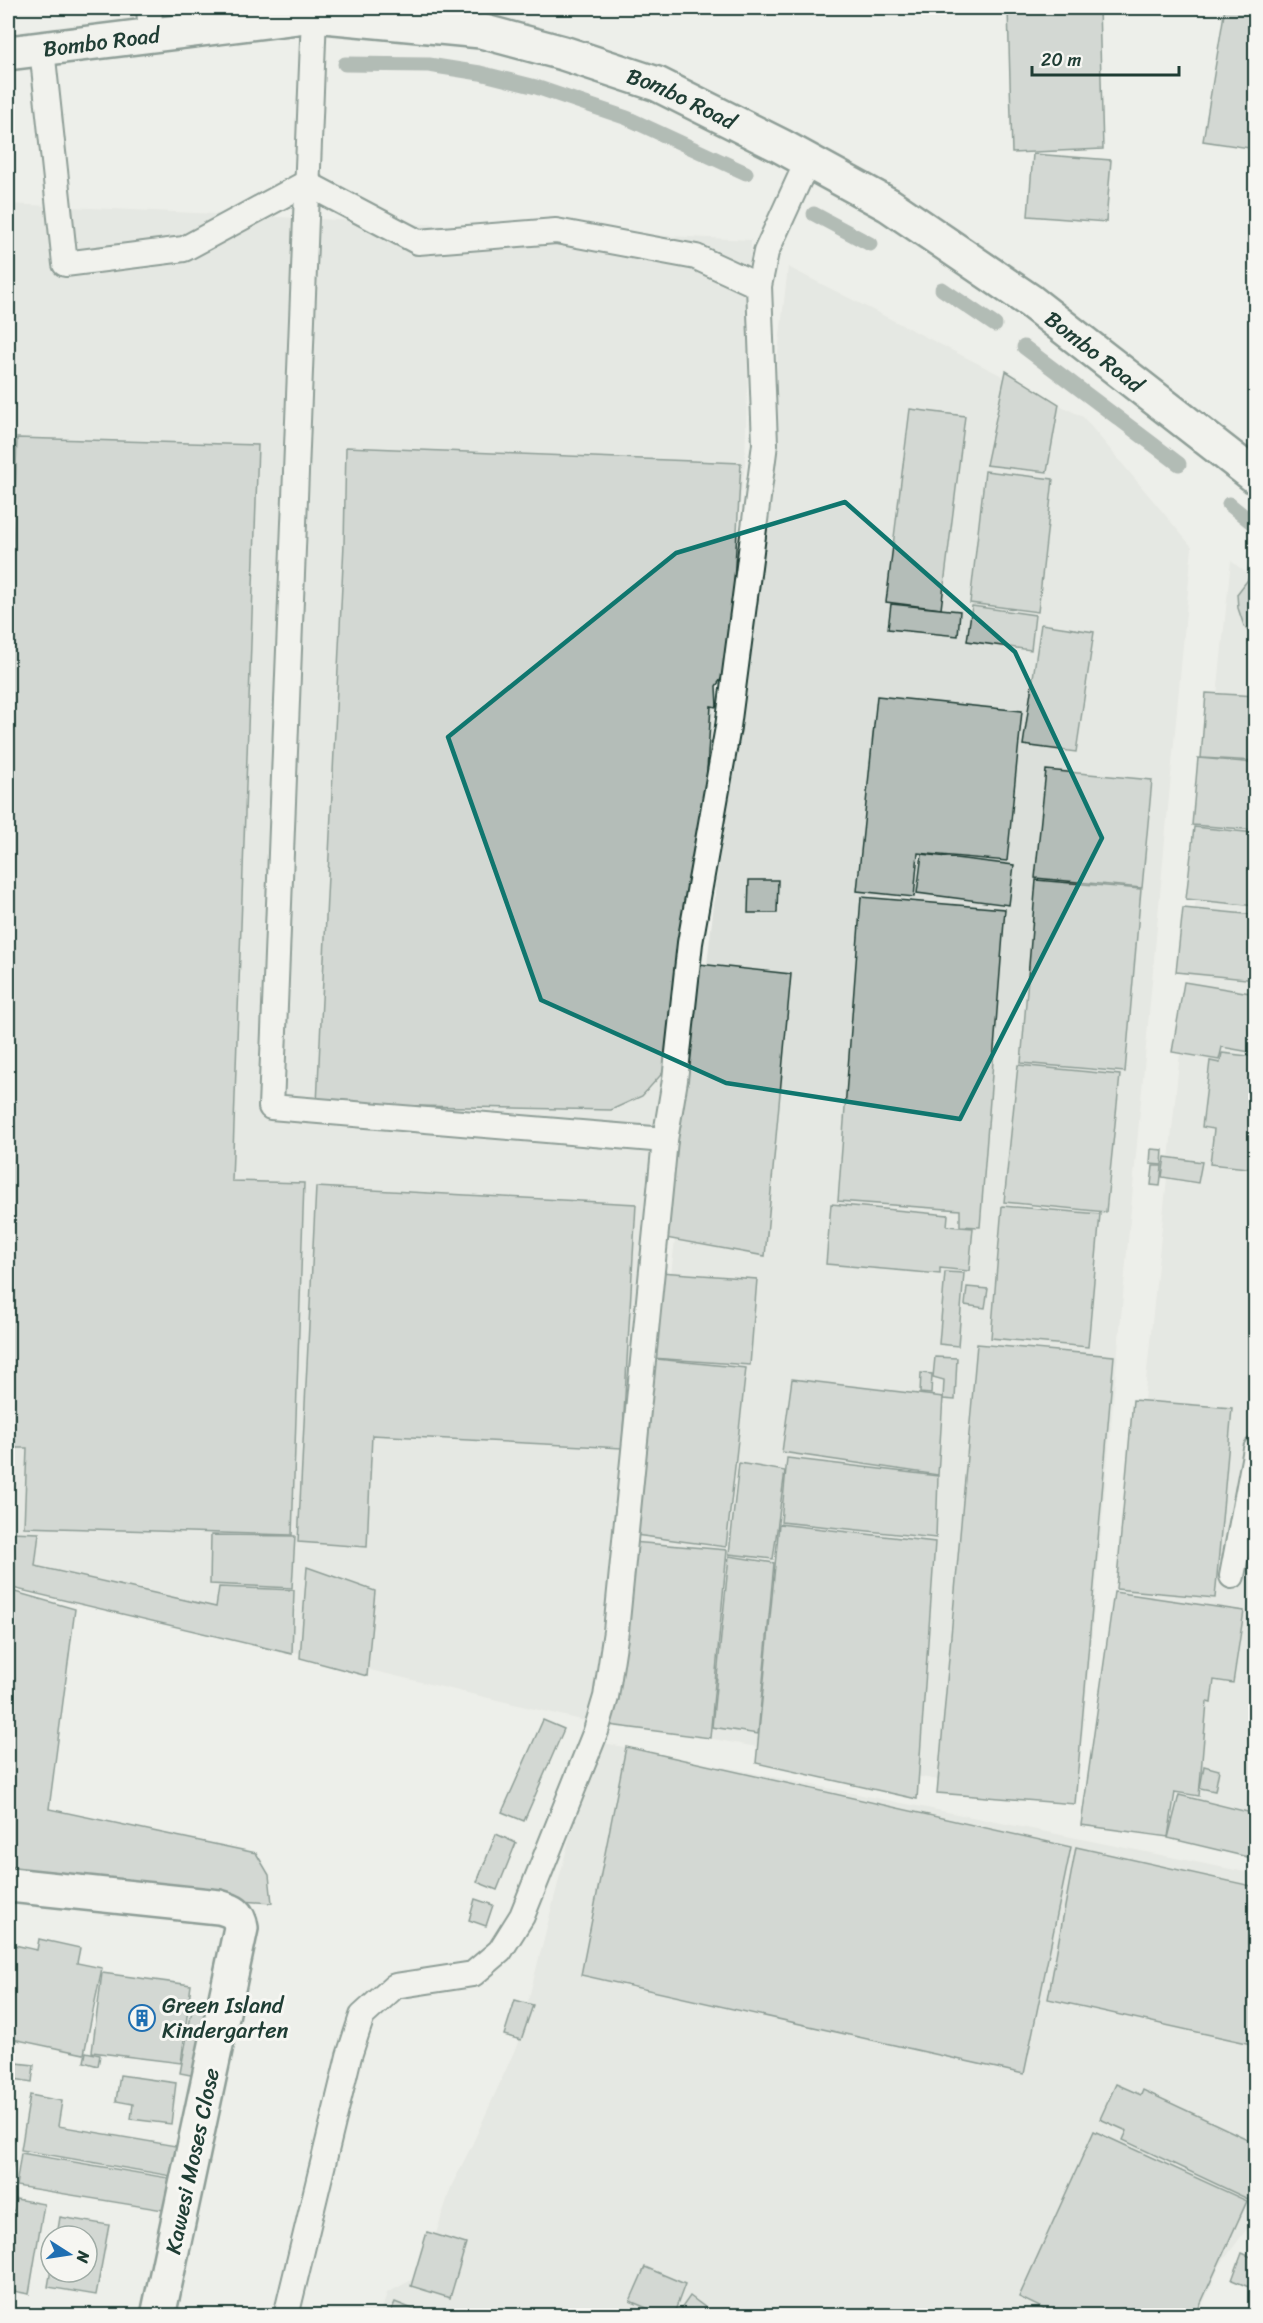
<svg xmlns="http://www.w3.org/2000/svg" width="1263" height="2323" viewBox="0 0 1263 2323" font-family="Sriracha,sans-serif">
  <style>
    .built { fill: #dce0db }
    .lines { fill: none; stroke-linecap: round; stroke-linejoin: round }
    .stream { stroke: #6c7e77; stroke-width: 15 }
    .building { fill: #b4bdb8; stroke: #1f3d34; stroke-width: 1.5 }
    .lane-casing { stroke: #1f3d34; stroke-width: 28 }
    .street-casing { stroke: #1f3d34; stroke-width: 38 }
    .primary-casing { stroke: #1f3d34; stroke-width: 38 }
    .lane { stroke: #f6f6f2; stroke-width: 24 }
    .street { stroke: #f6f6f2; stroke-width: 33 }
    .primary { stroke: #f6f6f2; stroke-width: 33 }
    .marked { fill: none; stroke: #0f766e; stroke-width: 4.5; stroke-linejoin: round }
    .labels { text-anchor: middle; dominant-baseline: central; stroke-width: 6; stroke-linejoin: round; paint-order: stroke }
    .street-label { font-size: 22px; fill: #1f3d34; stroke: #f6f6f2 }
    .poi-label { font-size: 22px; fill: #1f3d34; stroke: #f6f6f2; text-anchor: start }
  </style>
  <rect width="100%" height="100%" fill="#edefea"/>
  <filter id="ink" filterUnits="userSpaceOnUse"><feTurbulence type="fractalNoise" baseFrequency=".0167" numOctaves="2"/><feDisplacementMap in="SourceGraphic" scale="12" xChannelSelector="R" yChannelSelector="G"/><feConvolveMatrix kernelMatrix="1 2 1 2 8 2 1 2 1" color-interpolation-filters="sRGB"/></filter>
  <g filter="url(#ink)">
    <g class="built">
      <polygon points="8,204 751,240 745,464 590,1722 8,1584"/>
      <polygon points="788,267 1083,417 1192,547 1076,1805 619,1722"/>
      <polygon points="1231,561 1256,580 1255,1855 1101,1815"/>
      <polygon points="594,1741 1255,1874 1255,2218 1220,2265 1198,2315 380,2316 387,2293 423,2274 451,2187 472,2145 517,2045"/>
    </g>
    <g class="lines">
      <g class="stream">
        <polyline points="345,64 429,65 480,73 536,87 627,118 746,173"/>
        <polyline points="814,214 870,244"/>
        <polyline points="942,289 995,325"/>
        <polyline points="1024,347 1179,464"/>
        <polyline points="1229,504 1256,526"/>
      </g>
    </g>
    <g class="building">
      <polygon points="1008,8 1099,8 1103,149 1012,153"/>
      <polygon points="1225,8 1256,8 1256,149 1203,141"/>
      <polygon points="1033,154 1111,160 1106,222 1028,216"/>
      <polygon points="1006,371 1059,404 1047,472 986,465"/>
      <polygon points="910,409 965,416 941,609 886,602"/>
      <polygon points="17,438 258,445 232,1181 304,1183 292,1535 24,1527 27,1448 8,1448 8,702"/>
      <polygon points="346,447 741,463 729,668 716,686 717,707 711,706 706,787 668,1067 642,1096 611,1110 317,1104 344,544"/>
      <polygon points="985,471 1053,479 1038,612 970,603"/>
      <polygon points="1250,577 1256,580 1256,642 1244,626 1238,608 1237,594"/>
      <polygon points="891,604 960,611 958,636 888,629"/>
      <polygon points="972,606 1035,615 1031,650 967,641"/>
      <polygon points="1041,624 1094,632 1076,752 1023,745"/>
      <polygon points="1206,693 1256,696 1256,761 1201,758"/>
      <polygon points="877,696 1022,711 1007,861 918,853 914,897 857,891"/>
      <polygon points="1198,758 1256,763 1256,830 1192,825"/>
      <polygon points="1046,770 1152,780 1142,888 1035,878"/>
      <polygon points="1194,827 1256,833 1256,906 1186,899"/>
      <polygon points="922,854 1014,865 1009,905 917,893"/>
      <polygon points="749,880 778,880 777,913 748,913"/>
      <polygon points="1036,880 1141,889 1125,1072 1021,1063"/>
      <polygon points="861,897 1005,909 980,1227 960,1226 960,1210 838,1201"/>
      <polygon points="1183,908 1256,915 1256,980 1176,972"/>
      <polygon points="699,964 791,974 765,1256 660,1237"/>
      <polygon points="1184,982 1256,994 1256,1053 1222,1047 1219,1060 1172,1052"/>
      <polygon points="1222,1053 1256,1057 1256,1169 1210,1164 1214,1129 1202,1127 1210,1061 1220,1063"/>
      <polygon points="1018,1065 1120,1075 1106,1212 1004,1202"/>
      <polygon points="1151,1149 1163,1150 1162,1165 1150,1164"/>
      <polygon points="1165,1157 1202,1162 1198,1183 1162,1177"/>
      <polygon points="1153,1166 1162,1166 1160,1186 1151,1185"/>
      <polygon points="316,1187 636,1204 622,1448 372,1435 367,1547 298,1542"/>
      <polygon points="831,1204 948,1215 947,1226 973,1228 969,1271 940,1268 940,1274 826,1264"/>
      <polygon points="1002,1206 1100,1214 1088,1347 991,1338"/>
      <polygon points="660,1272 757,1279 750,1365 652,1358"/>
      <polygon points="945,1272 964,1273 958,1346 939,1344"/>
      <polygon points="967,1287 988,1289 985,1308 965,1305"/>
      <polygon points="977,1344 1114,1356 1075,1804 937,1793"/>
      <polygon points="935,1357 957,1358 955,1400 943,1399 944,1380 933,1377"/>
      <polygon points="646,1358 746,1368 726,1547 628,1534"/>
      <polygon points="921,1373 932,1374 931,1394 920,1393"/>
      <polygon points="792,1379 943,1397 938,1475 782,1452"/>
      <polygon points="1133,1400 1232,1408 1215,1598 1116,1589"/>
      <polygon points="787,1458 938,1476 936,1538 781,1522"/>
      <polygon points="739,1463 785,1471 773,1559 729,1554"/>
      <polygon points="779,1524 935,1542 917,1799 756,1763"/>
      <polygon points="8,1532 39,1533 35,1566 216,1607 219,1587 294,1590 292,1654 8,1587"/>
      <polygon points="211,1535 295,1536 292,1588 210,1584"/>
      <polygon points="632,1542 727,1550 710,1738 609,1725"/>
      <polygon points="729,1556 774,1563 758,1734 712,1727"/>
      <polygon points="307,1567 375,1591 367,1676 300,1658"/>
      <polygon points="8,1590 75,1609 49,1809 256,1853 269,1875 272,1903 198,1898 8,1879"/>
      <polygon points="1114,1592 1244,1611 1233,1683 1214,1680 1211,1703 1207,1702 1199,1796 1175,1792 1168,1837 1081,1825"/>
      <polygon points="543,1720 564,1729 524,1821 502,1812"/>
      <polygon points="626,1747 1071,1847 1024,2074 581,1975"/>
      <polygon points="1204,1766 1219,1770 1215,1791 1200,1788"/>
      <polygon points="1179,1795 1256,1814 1256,1859 1168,1838"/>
      <polygon points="496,1834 516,1843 497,1890 477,1882"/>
      <polygon points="1076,1847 1256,1887 1256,2045 1048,1999"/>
      <polygon points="475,1899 493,1905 486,1926 469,1920"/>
      <polygon points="39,1939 80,1948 77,1963 102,1968 84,2054 8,2038 8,1957 10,1944 37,1950"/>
      <polygon points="102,1973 191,1985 181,2063 92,2052"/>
      <polygon points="194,2000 215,2003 201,2077 180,2073"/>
      <polygon points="515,2000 533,2005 521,2040 504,2035"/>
      <polygon points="86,2052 100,2055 98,2066 84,2062"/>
      <polygon points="8,2062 34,2065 32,2082 8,2078"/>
      <polygon points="120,2075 176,2083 171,2124 131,2119 133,2104 116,2101"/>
      <polygon points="1116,2084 1141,2095 1143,2090 1256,2143 1256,2187 1250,2200 1123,2140 1127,2131 1100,2119"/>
      <polygon points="30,2095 62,2101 58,2126 176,2146 171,2176 21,2150"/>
      <polygon points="1094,2131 1247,2201 1195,2316 1041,2316 1044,2309 1019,2297"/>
      <polygon points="21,2153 174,2179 169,2211 16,2186"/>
      <polygon points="8,2163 13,2164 8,2194"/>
      <polygon points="16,2199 44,2204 29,2294 8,2290 8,2210 14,2211"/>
      <polygon points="60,2217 109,2225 96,2295 48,2287 51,2269 51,2272 87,2272 87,2236 57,2236"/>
      <polygon points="427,2232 466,2244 450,2298 411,2286"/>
      <polygon points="1242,2253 1256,2259 1256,2290 1232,2280"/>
      <polygon points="645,2267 685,2284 673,2316 666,2316 630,2301"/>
      <polygon points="690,2296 706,2308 701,2316 676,2316"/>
      <polygon points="395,2302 430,2316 389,2316"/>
      <polygon points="631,2308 651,2316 628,2316"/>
    </g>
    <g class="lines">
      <defs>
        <g id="lane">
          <polyline points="149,8 151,36"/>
          <polyline points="314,15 271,1107 665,1140 675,1080 690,943 728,727 765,444 759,286"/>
          <polyline points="42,49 65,264 184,249 306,183 418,242 556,231 696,257 759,286 766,252 808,160"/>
          <polyline points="1232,1576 1256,1449"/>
          <polyline points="286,2316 349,2056 362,2016 395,1986 473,1974 500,1951 522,1916 596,1731 606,1697 616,1631 665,1140"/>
        </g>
        <path id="street" d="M 10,1885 L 219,1907 C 233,1911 239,1913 241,1928 L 158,2316"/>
        <g id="primary">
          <path id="s1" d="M 8,53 L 314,15 L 481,31 L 563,53 L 657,84 L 781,146 L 889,205 L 1030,301 L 1256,477"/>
        </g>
      </defs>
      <use href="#lane" class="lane-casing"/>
      <use href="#street" class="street-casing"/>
      <use href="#primary" class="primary-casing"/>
      <use href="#lane" class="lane"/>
      <use href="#street" class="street"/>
      <use href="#primary" class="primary"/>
    </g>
  </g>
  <path d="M0 0H1263V2323H0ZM 845,502 L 1015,652 L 1102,838 L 960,1119 L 726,1083 L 541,1000 L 448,737 L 676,553 Z" fill="#edefea" fill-opacity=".55" fill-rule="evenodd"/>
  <path class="marked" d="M 845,502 L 1015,652 L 1102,838 L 960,1119 L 726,1083 L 541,1000 L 448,737 L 676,553 Z"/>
  <defs>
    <symbol id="building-ring" viewBox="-11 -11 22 22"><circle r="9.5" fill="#f6f6f2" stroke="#1f6fb2" stroke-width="1.5"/><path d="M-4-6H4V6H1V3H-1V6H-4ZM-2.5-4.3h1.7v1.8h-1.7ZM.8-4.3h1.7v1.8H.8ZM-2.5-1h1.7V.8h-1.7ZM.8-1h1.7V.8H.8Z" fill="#1f6fb2"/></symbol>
  </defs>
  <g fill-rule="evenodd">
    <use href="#building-ring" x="127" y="2003" width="30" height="30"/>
  </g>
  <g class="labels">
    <g class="street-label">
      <text stroke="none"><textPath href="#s1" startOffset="94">Bombo Road</textPath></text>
      <text stroke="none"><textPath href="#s1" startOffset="688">Bombo Road</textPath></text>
      <text stroke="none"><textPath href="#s1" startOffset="1174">Bombo Road</textPath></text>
      <text transform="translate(192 2161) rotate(-78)">Kawesi Moses Close</text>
    </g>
    <g class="poi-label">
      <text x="162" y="2005">Green Island<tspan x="162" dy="25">Kindergarten</tspan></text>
    </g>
  </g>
  <rect width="1263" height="2323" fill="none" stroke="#f6f6f2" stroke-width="30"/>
  <rect x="15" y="15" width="1233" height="2293" fill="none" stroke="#1f3d34" stroke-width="2" filter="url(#ink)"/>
  <g transform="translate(69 2254) rotate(102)"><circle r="28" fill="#f6f6f2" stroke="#a0aca6" stroke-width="1.5"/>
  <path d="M0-4.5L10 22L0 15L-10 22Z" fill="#1f6fb2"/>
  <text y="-9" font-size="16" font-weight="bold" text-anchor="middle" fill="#1f3d34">N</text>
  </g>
  <path d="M1032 66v9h147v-9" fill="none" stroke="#1f3d34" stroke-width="3"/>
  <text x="1041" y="66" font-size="18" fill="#1f3d34" stroke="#f6f6f2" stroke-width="4.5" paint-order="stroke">20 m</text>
</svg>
